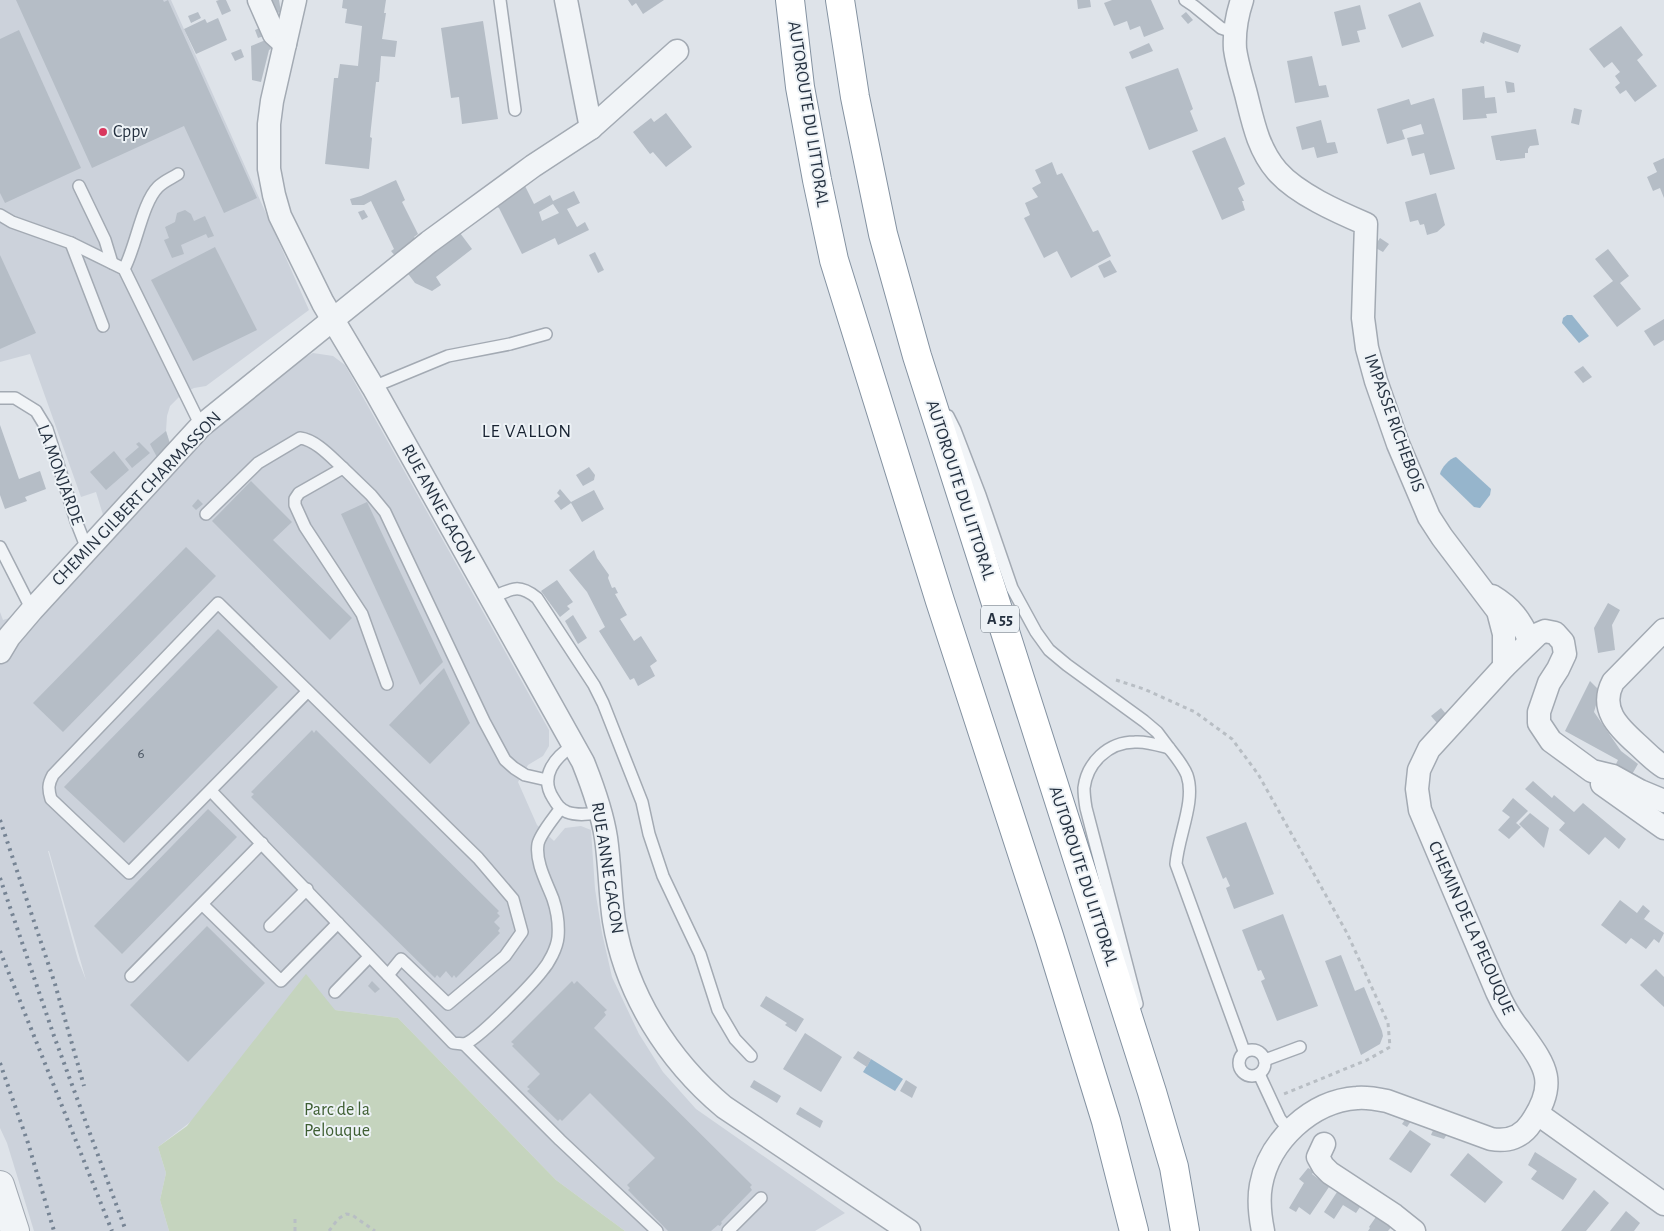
<svg xmlns="http://www.w3.org/2000/svg" width="1664" height="1231" viewBox="0 0 1664 1231" font-family="'Alegreya Sans',sans-serif">
  <style>
    .built { fill: #ccd2db; fill-rule: evenodd }
    .green { fill: #c5d4be }
    .water { fill: #96b5cc }
    .building { fill: #b5bdc6; fill-rule: evenodd }
    .lines { fill: none; stroke-linecap: round; stroke-linejoin: round }
    .service-casing { stroke: #a3aab3; stroke-width: 14 }
    .minor-casing { stroke: #a3aab3; stroke-width: 25 }
    .tertiary-casing { stroke: #a3aab3; stroke-width: 30 }
    .motorway-casing { stroke: #8492a1; stroke-width: 30 }
    .path { stroke: #b8bec4; stroke-width: 3; stroke-dasharray: 4 4; stroke-linecap: butt }
    .service { stroke: #f1f4f7; stroke-width: 11 }
    .minor { stroke: #f1f4f7; stroke-width: 22 }
    .tertiary { stroke: #f1f4f7; stroke-width: 28 }
    .motorway { stroke: #fff; stroke-width: 28 }
    .rail { stroke: #768494; stroke-width: 4; stroke-dasharray: 2.5 5; stroke-linecap: butt }
    .poi-dot { fill: #d9375d; stroke: #edf2f6; stroke-width: 2 }
    .labels { text-anchor: middle; dominant-baseline: central; stroke-width: 4; stroke-linejoin: round; paint-order: stroke }
    .number-label { font-size: 15px; fill: #4a5562 }
    .shield { fill: #edf2f6; stroke: #626c77; stroke-width: 1 }
    .shield-label { font-size: 16px; font-weight: bold; fill: #263241 }
    .street-label { font-size: 18px; fill: #263241; stroke: #edf2f6 }
    .poi-label { font-size: 18px; fill: #263241; stroke: #edf2f6; text-anchor: start }
    .park-label { font-size: 18px; fill: #3e5e32; stroke: #edf2f6 }
    .neighbourhood-label { font-size: 19px; letter-spacing: 1px; fill: #182332; stroke: #edf2f6 }
  </style>
  <rect width="100%" height="100%" fill="#dee3e9"/>
  <g class="built">
    <polygon points="0,0 171,0 309,310 206,386 194,388 182,394 170,406 167,416 166,431 171,447 104,518 96,492 81,497 30,354 0,362"/>
    <path d="M 313,353 L 333,356 L 345,365 L 549,730 L 549,746 L 543,756 L 528,765 L 518,782 L 537,825 L 554,841 L 565,828 L 581,826 L 591,830 L 595,889 L 602,933 L 612,977 L 639,1034 L 663,1072 L 696,1109 L 845,1213 L 815,1231 L 625,1231 L 556,1180 L 398,1018 L 335,1010 L 158,1147 L 166,1173 L 160,1200 L 169,1231 L 34,1231 L 7,1143 L 0,1128 L 0,612 L 3,620 L 16,616 L 204,437 L 272,376 ZM 48,851 L 49,851 L 86,980 L 78,960 Z"/>
  </g>
  <polygon class="green" points="306,974 335,1010 398,1018 556,1180 625,1231 169,1231 160,1200 166,1173 158,1147 187,1126"/>
  <g class="water">
    <polygon points="1567,315 1572,315 1589,336 1579,343 1562,323 1563,318"/>
    <path d="M 1456,457 L 1491,489 L 1490,495 L 1480,508 L 1474,507 L 1440,474 C 1441,468 1450,458 1456,457 Z"/>
    <polygon points="871,1059 903,1079 895,1091 863,1072"/>
  </g>
  <g class="building">
    <polygon points="16,0 163,0 164,2 168,0 257,198 224,213 184,126 92,168"/>
    <polygon points="219,0 226,0 231,11 222,15 216,1"/>
    <polygon points="263,0 279,0 281,12 270,15"/>
    <polygon points="343,0 386,0 384,13 386,13 382,39 397,41 395,57 381,56 379,82 376,82 370,137 372,138 369,169 325,164 334,78 338,78 340,64 358,66 362,26 345,23 347,9 342,8"/>
    <polygon points="628,0 664,0 643,14 636,3 632,6"/>
    <polygon points="1077,0 1090,0 1091,7 1078,9"/>
    <polygon points="1112,0 1151,0 1164,29 1144,37 1140,26 1130,30 1127,21 1114,26 1104,3"/>
    <polygon points="1420,2 1434,36 1402,48 1388,15"/>
    <polygon points="1360,5 1366,29 1357,31 1360,42 1342,46 1334,12"/>
    <polygon points="198,12 201,18 191,23 188,16"/>
    <polygon points="1186,12 1193,20 1188,24 1181,16"/>
    <polygon points="218,18 227,40 196,54 184,29 205,19 207,23"/>
    <polygon points="483,21 498,119 462,124 459,97 451,98 441,28"/>
    <polygon points="264,26 267,35 258,38 255,30"/>
    <polygon points="1621,26 1643,55 1637,60 1657,86 1635,102 1626,90 1620,94 1615,87 1620,83 1615,76 1620,72 1612,62 1604,68 1589,49"/>
    <polygon points="19,30 81,168 5,203 0,193 0,39"/>
    <polygon points="1483,32 1521,45 1518,53 1485,41 1484,44 1480,42"/>
    <polygon points="268,39 271,49 269,50 261,82 252,80 251,46"/>
    <polygon points="1149,43 1153,51 1132,59 1129,52"/>
    <polygon points="241,49 244,57 235,61 231,53"/>
    <polygon points="1312,56 1319,86 1326,85 1329,97 1295,103 1287,61"/>
    <polygon points="1178,68 1193,109 1190,111 1198,131 1149,150 1125,87"/>
    <polygon points="1505,81 1514,83 1515,92 1507,93"/>
    <polygon points="1484,86 1485,98 1495,97 1497,113 1486,114 1487,118 1463,120 1462,89"/>
    <polygon points="1434,98 1455,169 1430,175 1424,153 1412,156 1407,138 1424,134 1421,124 1402,130 1405,139 1387,144 1377,109 1409,99 1411,105"/>
    <polygon points="1574,108 1582,110 1579,125 1571,123"/>
    <polygon points="666,113 692,147 666,167 653,152 650,154 633,132 651,118 654,122"/>
    <polygon points="1321,120 1327,143 1335,142 1338,153 1317,158 1314,147 1302,150 1296,127"/>
    <polygon points="1536,129 1539,145 1530,146 1528,149 1528,153 1525,153 1525,158 1500,161 1500,160 1496,160 1491,136"/>
    <polygon points="1225,137 1245,184 1238,188 1244,201 1242,201 1245,210 1222,220 1192,151"/>
    <polygon points="1664,158 1664,198 1660,188 1653,191 1647,177 1657,172 1653,163"/>
    <polygon points="1052,162 1057,175 1062,173 1093,232 1098,230 1111,256 1071,278 1057,251 1044,258 1024,218 1030,215 1025,203 1038,197 1032,188 1041,183 1035,170"/>
    <polygon points="396,180 405,200 402,202 418,234 414,237 419,243 398,259 391,251 394,249 371,201 364,205 352,205 350,199 361,196"/>
    <path d="M 524,184 L 534,204 L 550,195 L 553,201 L 574,191 L 580,203 L 567,209 L 577,227 L 585,222 L 589,230 L 558,245 L 555,238 L 522,254 L 499,208 L 493,205 ZM 553,204 L 559,213 L 542,221 L 539,212 Z"/>
    <polygon points="1436,193 1445,225 1437,232 1427,235 1424,224 1420,225 1418,220 1410,222 1405,202"/>
    <polygon points="185,210 191,214 194,221 205,216 214,236 208,238 206,234 181,245 184,254 172,258 164,240 169,238 165,227 175,222 177,213"/>
    <polygon points="364,210 368,217 362,220 358,212"/>
    <polygon points="460,233 472,249 436,277 441,285 432,291 415,283 403,267"/>
    <polygon points="1380,238 1389,244 1383,252 1374,247"/>
    <polygon points="215,247 257,330 193,361 151,280"/>
    <polygon points="1608,249 1629,276 1620,283 1641,309 1617,327 1593,296 1613,281 1595,259"/>
    <polygon points="595,252 604,270 598,273 589,255"/>
    <polygon points="0,255 36,333 0,349"/>
    <polygon points="1110,260 1117,272 1104,278 1098,266"/>
    <polygon points="1664,319 1664,340 1654,346 1644,331"/>
    <polygon points="1583,366 1592,377 1583,383 1574,372"/>
    <polygon points="0,425 19,479 40,471 46,489 25,497 27,501 5,509 0,495"/>
    <polygon points="166,431 171,447 159,461 150,444"/>
    <polygon points="139,442 150,453 132,468 125,459 139,447 136,444"/>
    <polygon points="114,451 129,470 106,490 90,472"/>
    <polygon points="589,467 595,475 594,480 583,486 576,475"/>
    <polygon points="251,481 292,522 273,540 352,618 330,640 212,521"/>
    <polygon points="560,489 571,502 594,490 604,509 582,522 571,503 561,510 554,501 560,496 557,493"/>
    <polygon points="198,499 203,504 196,510 192,506"/>
    <polygon points="367,502 443,662 420,685 341,514"/>
    <polygon points="186,547 216,576 63,732 33,703"/>
    <polygon points="594,550 597,558 609,575 608,578 612,588 615,587 618,593 615,594 627,615 620,619 634,641 641,636 657,661 650,666 655,676 638,686 634,678 630,680 599,631 605,627 587,592 569,570"/>
    <polygon points="557,580 573,602 567,606 570,609 560,617 541,591"/>
    <polygon points="1608,603 1620,610 1612,625 1615,650 1598,653 1594,628"/>
    <polygon points="573,615 587,638 578,644 565,621"/>
    <polygon points="218,629 278,687 124,843 64,787"/>
    <polygon points="444,668 470,723 430,764 389,725"/>
    <polygon points="1590,681 1600,691 1594,712 1621,751 1638,764 1631,776 1614,768 1618,760 1565,731"/>
    <polygon points="1441,708 1446,714 1437,723 1431,716"/>
    <polygon points="312,730 314,733 316,730 499,911 497,913 500,916 494,922 500,928 498,931 500,933 456,978 454,975 452,978 446,971 440,978 437,975 435,978 251,797 254,794 251,792"/>
    <polygon points="1533,781 1552,798 1554,795 1574,812 1583,803 1626,839 1619,849 1605,837 1589,855 1559,830 1565,823 1525,789"/>
    <polygon points="1513,798 1528,811 1516,823 1521,827 1509,839 1498,830 1510,817 1502,811"/>
    <polygon points="208,809 237,837 122,954 94,926"/>
    <polygon points="1530,813 1549,828 1544,848 1519,824"/>
    <polygon points="1246,822 1274,894 1234,909 1226,888 1230,886 1226,877 1223,879 1206,837"/>
    <polygon points="1620,900 1637,913 1643,905 1650,911 1644,919 1664,933 1659,943 1654,939 1646,949 1631,938 1626,944 1601,925"/>
    <polygon points="1283,914 1318,1006 1277,1021 1261,981 1265,979 1261,970 1258,971 1242,930"/>
    <polygon points="207,926 265,983 188,1062 130,1005"/>
    <polygon points="1341,955 1355,991 1364,987 1382,1031 1383,1036 1380,1044 1361,1055 1325,961"/>
    <polygon points="1656,969 1664,977 1664,1007 1640,985"/>
    <polygon points="372,981 380,989 375,993 368,986"/>
    <polygon points="572,981 574,984 577,981 607,1010 604,1012 606,1015 594,1028 752,1185 750,1187 752,1190 721,1222 722,1223 720,1226 718,1225 711,1231 668,1231 628,1190 630,1188 627,1185 655,1158 590,1093 562,1121 560,1119 558,1121 527,1091 530,1089 527,1087 540,1074 512,1046 514,1044 511,1042"/>
    <polygon points="766,996 804,1019 796,1032 785,1025 787,1023 760,1006"/>
    <polygon points="805,1033 842,1057 821,1092 783,1069"/>
    <polygon points="858,1051 871,1059 867,1067 853,1058"/>
    <polygon points="754,1080 781,1096 777,1103 750,1087"/>
    <polygon points="906,1080 917,1087 912,1098 900,1091"/>
    <polygon points="800,1107 823,1121 820,1128 796,1114"/>
    <polygon points="1407,1117 1413,1118 1407,1127 1402,1124"/>
    <polygon points="1435,1126 1449,1131 1444,1139 1431,1135"/>
    <polygon points="1410,1130 1431,1144 1411,1173 1389,1159"/>
    <polygon points="1535,1152 1577,1179 1563,1200 1531,1179 1537,1171 1528,1165"/>
    <polygon points="1468,1153 1503,1182 1485,1203 1450,1175"/>
    <polygon points="1308,1168 1314,1171 1312,1174 1329,1187 1310,1215 1299,1207 1296,1212 1289,1208 1304,1183 1299,1179"/>
    <polygon points="1339,1189 1362,1204 1356,1213 1343,1205 1334,1219 1324,1212"/>
    <polygon points="1594,1190 1609,1203 1586,1231 1561,1231"/>
    <polygon points="1626,1211 1640,1223 1634,1231 1610,1231"/>
    <polygon points="1378,1214 1393,1225 1388,1231 1368,1231 1370,1228 1369,1227"/>
  </g>
  <g class="lines">
    <defs>
      <g id="service">
        <polyline points="500,0 515,110"/>
        <polyline points="1185,0 1194,6 1221,28 1236,33"/>
        <polyline points="79,186 105,240 112,263"/>
        <polyline points="0,215 12,222 71,243 124,269 201,426"/>
        <polyline points="71,243 103,326"/>
        <path d="M 124,269 C 136,247 142,203 158,187 C 164,181 172,178 178,174"/>
        <polyline points="373,387 448,356 510,344 546,334"/>
        <polyline points="0,398 15,398 36,411 47,429 76,521 87,549"/>
        <path d="M 948,416 L 955,430 L 980,495 L 1012,588 L 1036,632 L 1049,650 L 1067,665 L 1144,721 L 1157,732 L 1169,748 C 1158,745 1146,741 1135,742 C 1108,742 1087,763 1084,788 C 1084,795 1085,802 1086,808 L 1137,1004"/>
        <path d="M 206,514 L 258,463 L 300,438 C 316,440 331,457 343,468"/>
        <polyline points="0,547 32,610"/>
        <path d="M 491,598 C 512,589 518,583 537,598 L 594,685 L 603,703 L 642,802 L 649,834 L 663,876 L 700,954 L 718,1010 L 735,1039 L 751,1056"/>
        <polyline points="387,684 362,614 305,527 295,505 295,499 299,493 343,468 371,495 385,512 484,721 505,760 514,768 525,775 547,780"/>
        <path d="M 308,691 L 218,603 L 53,775 C 48,784 48,789 51,799 L 129,873 L 308,691 L 478,858 L 513,899 L 522,932 L 505,956 L 448,1004 L 401,959 L 388,975"/>
        <path d="M 574,745 C 555,757 539,776 553,798 C 557,805 560,809 567,812 C 577,816 590,814 601,813"/>
        <path d="M 1169,748 C 1176,757 1183,765 1187,775 C 1196,801 1178,836 1176,864 L 1244,1051"/>
        <path d="M 211,791 L 453,1043 C 456,1043 461,1044 464,1044 C 477,1041 532,984 542,971 C 549,963 557,948 558,937 C 559,925 557,911 553,899 C 547,883 535,862 538,844 C 540,834 554,818 560,809"/>
        <polyline points="203,905 281,981 338,923"/>
        <polyline points="270,926 307,889"/>
        <polyline points="131,976 262,843"/>
        <polyline points="335,992 369,957"/>
        <polyline points="464,1044 560,1140 657,1231"/>
        <circle cx="1252" cy="1063" r="13"/>
        <polyline points="1265,1060 1300,1047"/>
        <polyline points="1259,1074 1280,1119 1290,1131"/>
        <polyline points="728,1231 761,1198"/>
      </g>
      <g id="minor">
        <polyline points="259,0 274,34 285,44"/>
        <path d="M 295,0 L 272,101 L 269,124 L 269,169 L 274,195 L 280,216 L 323,303 L 373,387 L 583,762 C 593,787 602,812 606,838 C 610,866 610,894 614,921 C 626,994 668,1060 724,1107 L 909,1231"/>
        <polyline points="566,0 591,128"/>
        <path d="M 1242,0 C 1237,15 1234,33 1235,49 C 1237,64 1242,79 1246,94 C 1253,122 1258,149 1277,171 C 1297,194 1338,212 1366,224 L 1363,318 L 1367,348 L 1376,381 L 1398,444 L 1429,517 L 1442,537 L 1498,611 L 1504,634 L 1504,667"/>
        <path d="M 1492,596 C 1512,608 1520,620 1530,641"/>
        <path d="M 1664,630 L 1613,682 C 1599,709 1618,727 1637,744 C 1646,752 1654,761 1664,767"/>
        <polyline points="0,652 9,637 32,610 201,426 429,242 533,166 591,128 677,51"/>
        <polyline points="1602,784 1664,828"/>
        <polyline points="1538,1114 1664,1204"/>
        <polyline points="1324,1144 1318,1157 1323,1166 1330,1173 1394,1215 1414,1231"/>
        <path d="M 1263,1231 C 1260,1216 1258,1201 1261,1185 C 1269,1141 1311,1101 1357,1098 C 1367,1097 1377,1099 1387,1101 L 1491,1139 C 1508,1142 1522,1137 1531,1123 C 1560,1081 1544,1064 1519,1029 C 1510,1018 1503,1005 1497,992 L 1420,810 L 1417,789 L 1419,770 L 1429,749 L 1504,667 L 1538,634 L 1545,631 L 1555,633 L 1563,642 L 1565,654 L 1558,669 L 1549,683 L 1539,712 L 1539,723 L 1551,741 L 1592,771 L 1613,776 L 1640,791 L 1664,801"/>
      </g>
      <polyline id="tertiary" points="0,1185 15,1231"/>
      <g id="motorway">
        <polyline points="790,0 800,87 817,180 834,260 940,601 1049,936 1106,1121 1134,1231"/>
        <polyline points="840,0 855,97 883,234 917,356 1152,1092 1174,1167 1185,1231"/>
      </g>
    </defs>
    <use href="#service" class="service-casing"/>
    <use href="#minor" class="minor-casing"/>
    <use href="#tertiary" class="tertiary-casing"/>
    <use href="#motorway" class="motorway-casing"/>
    <g class="path">
      <polyline points="1116,680 1144,689 1195,712 1232,739 1258,774 1347,933 1388,1023 1390,1047 1367,1060 1284,1094"/>
      <polyline points="295,1231 295,1219"/>
      <polyline points="329,1231 338,1219 346,1214 352,1215 375,1231"/>
    </g>
    <use href="#service" class="service"/>
    <use href="#minor" class="minor"/>
    <use href="#tertiary" class="tertiary"/>
    <use href="#motorway" class="motorway"/>
    <g class="rail">
      <polyline points="0,820 55,984 84,1086"/>
      <polyline points="0,878 54,1036 126,1231"/>
      <polyline points="0,951 112,1231"/>
      <polyline points="0,1063 28,1143 54,1231"/>
    </g>
  </g>
  <circle class="poi-dot" cx="103" cy="132" r="5"/>
  <g class="labels">
    <g class="number-label">
      <text x="141" y="753">6</text>
    </g>
    <rect class="shield" x="981" y="605.5" width="38" height="27" rx="4"/>
    <g class="shield-label">
      <text x="1000" y="619">A 55</text>
    </g>
    <g class="street-label">
      <text transform="translate(808 114) rotate(81)">AUTOROUTE DU LITTORAL</text>
      <text transform="translate(1394 423) rotate(70)">IMPASSE RICHEBOIS</text>
      <text transform="translate(60 475) rotate(70)">LA MONJARDE</text>
      <text transform="translate(960 490) rotate(72)">AUTOROUTE DU LITTORAL</text>
      <text transform="translate(137 499) rotate(-46)">CHEMIN GILBERT CHARMASSON</text>
      <text transform="translate(438 504) rotate(61)">RUE ANNE GACON</text>
      <text transform="translate(607 868) rotate(81)">RUE ANNE GACON</text>
      <text transform="translate(1083 876) rotate(72)">AUTOROUTE DU LITTORAL</text>
      <text transform="translate(1471 928) rotate(66)">CHEMIN DE LA PELOUQUE</text>
    </g>
    <g class="poi-label">
      <text x="113" y="132">Cppv</text>
    </g>
    <g class="park-label">
      <text x="337" y="1110">Parc de la<tspan x="337" dy="21">Pelouque</tspan></text>
    </g>
    <g class="neighbourhood-label">
      <text x="527" y="431">LE VALLON</text>
    </g>
  </g>
</svg>
